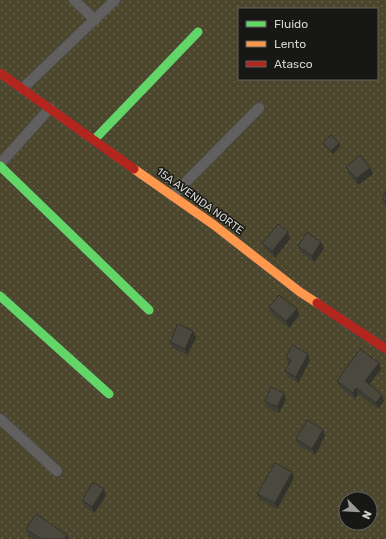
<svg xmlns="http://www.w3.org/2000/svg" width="386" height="539" viewBox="0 0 386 539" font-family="Rubik,sans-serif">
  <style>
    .green { fill: url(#green-dots); fill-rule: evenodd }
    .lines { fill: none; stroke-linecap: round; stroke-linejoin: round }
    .street-casing { stroke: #4c4b48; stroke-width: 12 }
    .fast-casing { stroke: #4c4b48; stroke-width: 10 }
    .slow-casing { stroke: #4c4b48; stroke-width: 10 }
    .jam-casing { stroke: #4c4b48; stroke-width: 10 }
    .street { stroke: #61605e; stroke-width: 10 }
    .fast { stroke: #63d668; stroke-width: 9 }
    .slow { stroke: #ff974d; stroke-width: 9 }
    .jam { stroke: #b3261e; stroke-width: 9 }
    .wall { fill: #403f35 }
    .shaded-wall { fill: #34332b }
    .building { fill: #4b493e; stroke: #34332b }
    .labels { text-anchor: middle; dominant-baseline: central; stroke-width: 3; stroke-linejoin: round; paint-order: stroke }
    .street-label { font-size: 11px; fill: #d3d2cf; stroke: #171715 }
  </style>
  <defs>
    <pattern id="green-dots" width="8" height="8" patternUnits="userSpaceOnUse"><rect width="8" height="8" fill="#4c462c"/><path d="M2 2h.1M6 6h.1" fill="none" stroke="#65604a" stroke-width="1.8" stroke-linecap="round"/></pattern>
  </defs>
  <rect width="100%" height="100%" fill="#2f2e2b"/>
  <path class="green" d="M 0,0 L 386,0 L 386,539 L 0,539 ZM 239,9 L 377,9 L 377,79 L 239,79 ZM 346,499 L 370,499 L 370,523 L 346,523 Z"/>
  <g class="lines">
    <defs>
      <g id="street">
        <polyline points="74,0 95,20"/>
        <polyline points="22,89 115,0"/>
        <polyline points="0,164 50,108"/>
        <polyline points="172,196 259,108"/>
        <polyline points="0,419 57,471"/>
      </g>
      <g id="fast">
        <polyline points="94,140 198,32"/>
        <polyline points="0,166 149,310"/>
        <polyline points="0,296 109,394"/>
      </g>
      <polyline id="slow" points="134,169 214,225 300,292 317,303"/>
      <g id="jam">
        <polyline points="0,73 134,169"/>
        <polyline points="317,303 386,349"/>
      </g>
    </defs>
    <use href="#street" class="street-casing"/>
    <use href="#fast" class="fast-casing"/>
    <use href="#slow" class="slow-casing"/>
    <use href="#jam" class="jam-casing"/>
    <use href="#street" class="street"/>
    <use href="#fast" class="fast"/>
    <use href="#slow" class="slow"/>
    <use href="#jam" class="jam"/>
  </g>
  <g class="wall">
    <polygon points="323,143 339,143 340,146 333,154 324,146"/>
    <polygon points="346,167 370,168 373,174 358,185 348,173"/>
    <polygon points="382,199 386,201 386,206 384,205"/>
    <polygon points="290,239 275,258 265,249 262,243"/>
    <polygon points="298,246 324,248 314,262 300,252"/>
    <polygon points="269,307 297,309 299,315 289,328 271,314"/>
    <polygon points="193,331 196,338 187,355 172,348 170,342"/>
    <polygon points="286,357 310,360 298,383 288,377 285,371 289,364 288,363"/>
    <polygon points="379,363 381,369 369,384 384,401 378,409 358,394 355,399 339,387 337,381"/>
    <polygon points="284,393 286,399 279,413 267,408 265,401"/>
    <polygon points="323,430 325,436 315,455 298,445 296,439"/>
    <polygon points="294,478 277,509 259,500 257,494"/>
    <polygon points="104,489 106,496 94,513 84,506 82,500"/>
    <polygon points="26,529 67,535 69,539 33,539 28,536"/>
  </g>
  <g class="shaded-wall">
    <polygon points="339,143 340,146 333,154 331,151"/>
    <polygon points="370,168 373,174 358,185 356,179"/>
    <polygon points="288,232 290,239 275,258 272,251"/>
    <polygon points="321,242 324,248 314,262 312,256"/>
    <polygon points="297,309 299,315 289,328 286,321"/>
    <polygon points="193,331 196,338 187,355 185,349"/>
    <polygon points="308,354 310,360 298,383 296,377"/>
    <polygon points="379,363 381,369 367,387 365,381"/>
    <polygon points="356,388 358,394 355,399 353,393"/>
    <polygon points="284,393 286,399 279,413 277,407"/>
    <polygon points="382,395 384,401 378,409 376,403"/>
    <polygon points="323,430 325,436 315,455 312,449"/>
    <polygon points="292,472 294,478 277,509 275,503"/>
    <polygon points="104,489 106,496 94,513 92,507"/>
    <polygon points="67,535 69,539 65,539 65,538"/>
  </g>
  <g class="building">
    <polygon points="331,135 339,143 331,151 323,143"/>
    <polygon points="360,155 370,168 356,179 346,167"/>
    <polygon points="386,191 386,201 382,199"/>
    <polygon points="278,224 288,232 272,251 262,243"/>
    <polygon points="307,232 321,242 312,256 298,246"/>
    <polygon points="279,295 297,309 286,321 269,307"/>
    <polygon points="178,324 193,331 185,349 170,342"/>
    <polygon points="292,345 308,354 296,377 285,371 291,360 286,357"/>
    <polygon points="360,349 379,363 365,381 382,395 376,403 356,388 353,393 337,381"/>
    <polygon points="271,387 284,393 277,407 265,401"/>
    <polygon points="307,420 323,430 312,449 296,439"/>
    <polygon points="275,463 292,472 275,503 257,494"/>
    <polygon points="93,482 104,489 92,507 82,500"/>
    <polygon points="36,514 67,535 65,538 66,539 41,539 26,529"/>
  </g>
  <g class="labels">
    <g class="street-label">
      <text transform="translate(200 201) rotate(36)">15A AVENIDA NORTE</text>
    </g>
  </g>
  <rect x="238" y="8" width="140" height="72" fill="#171715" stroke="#62625f"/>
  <rect x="246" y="21" width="20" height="6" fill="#63d668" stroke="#62625f"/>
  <text x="274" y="28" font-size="12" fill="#d3d2cf">Fluido</text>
  <rect x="246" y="41" width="20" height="6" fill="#ff974d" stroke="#62625f"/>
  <text x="274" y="48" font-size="12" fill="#d3d2cf">Lento</text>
  <rect x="246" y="61" width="20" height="6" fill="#b3261e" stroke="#62625f"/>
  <text x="274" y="68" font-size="12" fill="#d3d2cf">Atasco</text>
  <g transform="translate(358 511) rotate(114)"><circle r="19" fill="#171715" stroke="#62625f"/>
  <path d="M0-3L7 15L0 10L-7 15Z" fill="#9a9996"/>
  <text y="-6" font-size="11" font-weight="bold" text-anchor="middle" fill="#d3d2cf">N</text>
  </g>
</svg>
